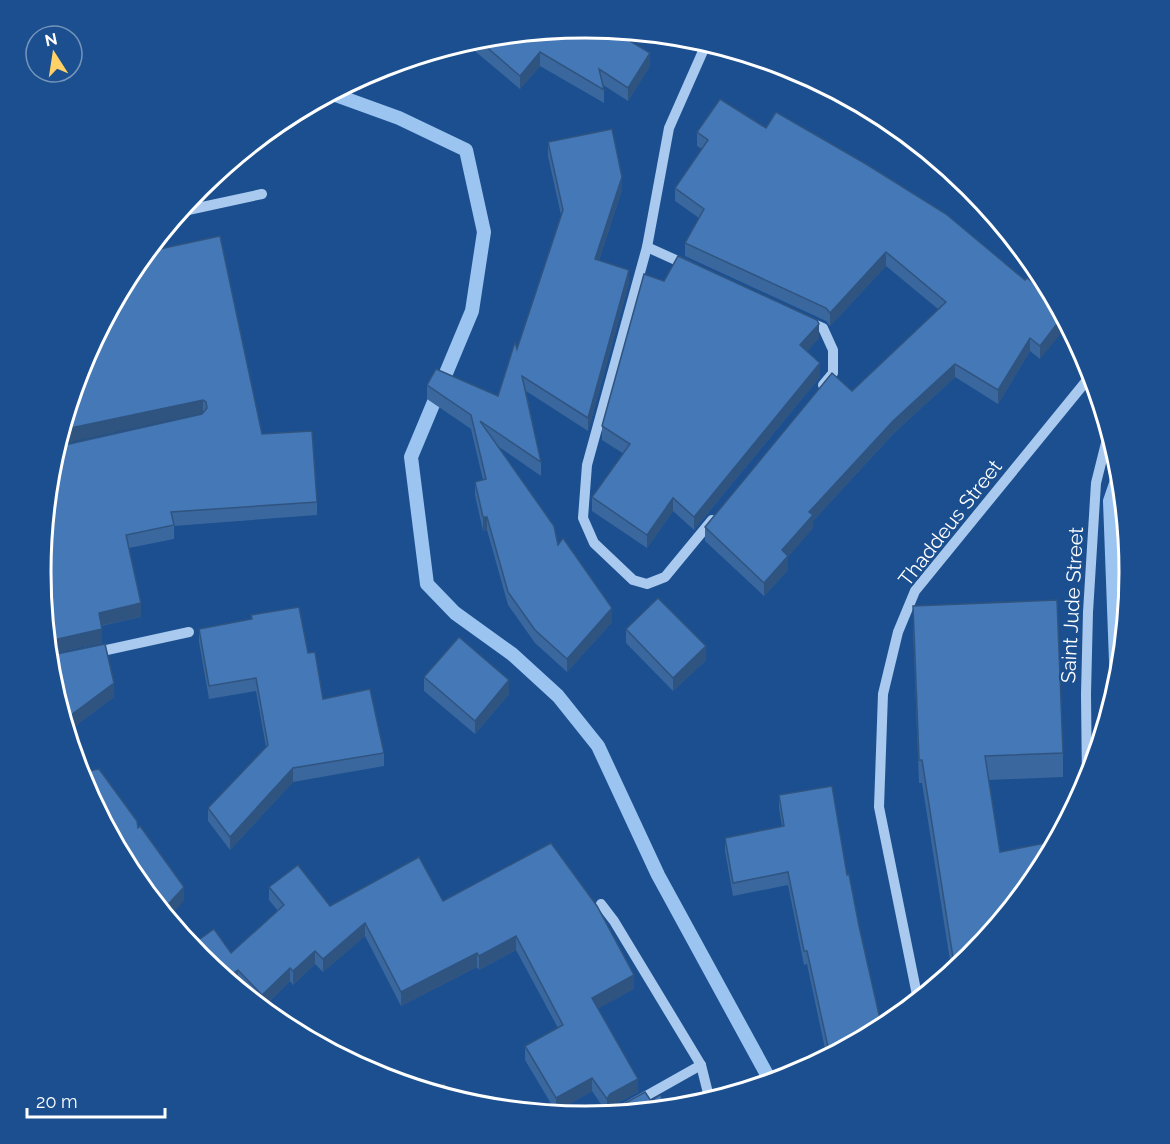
<svg xmlns="http://www.w3.org/2000/svg" width="1170" height="1144" viewBox="0 0 1170 1144" font-family="Raleway,sans-serif">
  <style>
    .lines { fill: none; stroke-linecap: round; stroke-linejoin: round }
    .stream { stroke: #9cc4f0; stroke-width: 14 }
    .minor { stroke: #a9c9ee; stroke-width: 10 }
    .wall { fill: #3a679d }
    .shaded-wall { fill: #305480 }
    .building { fill: #4478b7; stroke: #305480; stroke-width: 1.5 }
    .labels { text-anchor: middle; dominant-baseline: central; stroke-width: 4.5; stroke-linejoin: round; paint-order: stroke }
    .street-label { font-size: 20px; fill: #fff; stroke: #1b4f8f }
    .rim { fill: none; stroke: #fff; stroke-width: 3 }
  </style>
  <rect width="100%" height="100%" fill="#1b4f8f"/>
  <g class="lines">
    <g class="stream">
      <polyline points="330,93 399,118 466,150 484,232 472,311 411,457 427,584 455,613 512,654 558,696 598,746 658,875 771,1082"/>
      <polyline points="1117,688 1110,501 1120,472"/>
    </g>
    <g class="minor">
      <polyline points="707,42 669,128 647,247 587,465 583,518 594,543 633,580 647,584 665,577 712,520"/>
      <polyline points="810,77 922,147"/>
      <polyline points="179,212 262,194"/>
      <polyline points="647,247 689,266"/>
      <polyline points="807,321 823,328 833,350 833,373 823,385"/>
      <polyline points="93,653 189,632"/>
      <polyline points="1087,783 1086,694 1088,612 1096,483 1109,431"/>
      <polyline points="601,904 614,921 701,1065 710,1101"/>
      <polyline points="918,1000 879,807 883,694 898,632 915,591 1092,374"/>
      <polyline points="614,1114 701,1065"/>
    </g>
  </g>
  <g class="wall">
    <polygon points="479,37 650,66 628,101 603,85 604,90 604,103 540,66 520,89 464,42"/>
    <polygon points="766,128 1025,280 1054,299 1040,359 1030,351 998,404 955,377 893,434 813,521 813,528 788,556 788,570 764,596 705,541 705,527 852,391 938,309 886,266 830,326 826,321 685,256 685,243 699,218 675,201 675,188 702,149 697,146 697,132"/>
    <polygon points="548,142 622,190 599,260 629,283 588,431 526,391 541,462 541,476 499,447 558,545 612,622 567,672 535,643 508,605 487,530 483,531 475,495 475,482 483,480 471,429 427,399 427,385 498,396 517,349 561,215 548,156"/>
    <polygon points="132,269 317,502 317,515 174,526 174,539 129,548 141,617 101,626 102,643 49,654 47,647 40,572 202,413"/>
    <polygon points="819,338 807,351 820,377 694,530 673,511 647,548 592,511 592,497 624,454 602,440 602,426"/>
    <polygon points="913,606 1063,753 1063,777 989,780 1000,852 970,958 952,973 922,783 919,783 913,629"/>
    <polygon points="251,615 308,653 323,699 384,753 384,766 293,782 230,850 208,821 208,808 266,747 256,691 209,699 199,642 199,629 251,619"/>
    <polygon points="626,629 706,660 673,691 626,643"/>
    <polygon points="52,655 114,697 67,732 52,669"/>
    <polygon points="424,677 509,694 475,734 424,691"/>
    <polygon points="779,795 847,875 882,1028 827,1058 807,964 804,965 788,885 733,896 725,851 725,838 782,826 779,808"/>
    <polygon points="269,887 330,906 443,901 634,989 598,1008 638,1092 610,1107 607,1113 592,1091 556,1112 525,1060 525,1046 558,1028 516,950 479,970 477,967 401,1006 365,936 323,972 315,964 293,985 290,981 262,1009 238,984 231,953 278,911 269,900"/>
  </g>
  <g class="shaded-wall">
    <polygon points="540,52 540,66 520,89 520,76"/>
    <polygon points="650,53 650,66 628,101 628,88"/>
    <polygon points="622,177 622,190 595,272 595,259"/>
    <polygon points="886,252 886,266 830,326 830,313"/>
    <polygon points="629,270 629,283 588,431 588,418"/>
    <polygon points="1063,316 1068,325 1040,359 1040,346"/>
    <polygon points="819,324 819,338 800,359 800,345"/>
    <polygon points="1030,338 1030,351 998,404 998,390"/>
    <polygon points="820,363 820,377 694,530 694,517"/>
    <polygon points="955,364 955,377 893,434 813,521 813,528 788,557 788,556 788,570 764,596 764,583 782,550 809,512 893,421"/>
    <polygon points="203,400 203,413 57,445 61,430"/>
    <polygon points="673,498 673,511 647,548 647,535"/>
    <polygon points="483,517 487,517 487,530 483,531"/>
    <polygon points="141,603 141,617 99,626 99,613"/>
    <polygon points="612,608 612,622 567,672 567,659"/>
    <polygon points="102,629 102,643 49,654 49,641"/>
    <polygon points="706,646 706,660 673,691 673,678"/>
    <polygon points="509,680 509,694 475,734 475,721"/>
    <polygon points="114,683 114,697 67,732 67,718"/>
    <polygon points="293,768 293,782 230,850 230,837"/>
    <polygon points="184,887 184,901 168,919 162,911"/>
    <polygon points="365,923 365,936 323,972 323,959"/>
    <polygon points="516,936 516,950 479,970 479,956"/>
    <polygon points="315,951 315,964 293,985 293,971"/>
    <polygon points="477,953 477,967 401,1006 401,992"/>
    <polygon points="290,968 290,981 262,1009 262,995"/>
    <polygon points="238,970 238,984 235,986 226,979"/>
    <polygon points="634,975 634,989 592,1012 592,998"/>
    <polygon points="592,1078 592,1091 556,1112 556,1098"/>
    <polygon points="638,1079 638,1092 610,1107 607,1113 607,1099 610,1094"/>
  </g>
  <g class="building">
    <polygon points="585,27 610,29 650,53 628,88 599,69 604,90 540,52 520,76 476,38"/>
    <polygon points="720,99 766,128 776,112 866,164 946,214 1025,280 1027,278 1054,299 1063,316 1040,346 1030,338 998,390 955,364 893,421 809,512 813,515 782,550 788,556 764,583 705,527 832,373 852,391 946,302 886,252 830,313 826,308 685,243 704,209 675,188 708,140 697,132"/>
    <polygon points="612,129 622,177 595,259 629,270 588,418 522,376 541,462 480,421 554,526 558,545 563,538 612,608 567,659 535,630 508,592 487,517 483,517 475,482 486,479 471,415 427,385 436,369 498,396 515,342 517,349 563,210 548,142"/>
    <polygon points="220,236 262,434 312,431 317,502 171,512 174,525 126,535 141,603 99,613 102,629 49,641 45,623 40,572 51,465 56,447 202,414 207,408 206,402 203,400 61,430 82,363 132,269 146,252"/>
    <polygon points="678,256 817,320 819,324 800,345 820,363 694,517 673,498 647,535 592,497 630,444 602,426 644,274 664,281"/>
    <polygon points="658,598 706,646 673,678 626,629"/>
    <polygon points="1057,600 1063,753 985,756 1000,852 1056,841 1038,875 970,958 955,970 922,760 919,760 913,606"/>
    <polygon points="299,607 308,653 315,652 323,699 370,689 384,753 293,768 230,837 208,808 268,745 256,678 209,686 199,629 252,619 251,615"/>
    <polygon points="459,637 509,680 475,721 424,677"/>
    <polygon points="105,644 114,683 67,718 52,655"/>
    <polygon points="99,769 137,821 138,828 140,826 184,887 162,911 132,874 81,780 79,773"/>
    <polygon points="832,786 847,875 849,874 859,926 882,1028 830,1056 807,951 804,951 788,872 733,883 725,838 784,826 779,795"/>
    <polygon points="551,843 597,906 634,975 592,998 638,1079 610,1094 607,1099 592,1078 556,1098 525,1046 563,1025 516,936 479,956 477,953 401,992 365,923 323,959 315,951 293,971 290,968 262,995 238,970 226,979 199,957 190,946 214,929 231,953 284,905 269,887 298,865 330,906 419,857 443,901"/>
    <polygon points="444,1083 454,1099 430,1092"/>
    <polygon points="645,1092 651,1101 660,1095 669,1109 617,1114 613,1108 618,1107"/>
  </g>
  <g class="labels">
    <g class="street-label">
      <text transform="translate(950 523) rotate(-52)">Thaddeus Street</text>
      <text transform="translate(1072 605) rotate(-87)">Saint Jude Street</text>
    </g>
  </g>
  <path d="M0 0H1170V1144H0ZM51 572a534 534 0 1 1 1068 0a534 534 0 1 1-1068 0Z" fill="#1b4f8f" fill-rule="evenodd"/>
  <path class="rim" d="M51 572a534 534 0 1 1 1068 0a534 534 0 1 1-1068 0Z"/>
  <g transform="translate(54 54) rotate(348)"><circle r="28" fill="#1b4f8f" stroke="#7695bc" stroke-width="1.5"/>
  <path d="M0-4.5L10 22L0 15L-10 22Z" fill="#ffd166"/>
  <text y="-9" font-size="16" font-weight="bold" text-anchor="middle" fill="#ffffff">N</text>
  </g>
  <path d="M27 1108v9h138v-9" fill="none" stroke="#ffffff" stroke-width="3"/>
  <text x="36" y="1108" font-size="18" fill="#ffffff" stroke="#1b4f8f" stroke-width="4.5" paint-order="stroke">20 m</text>
</svg>
